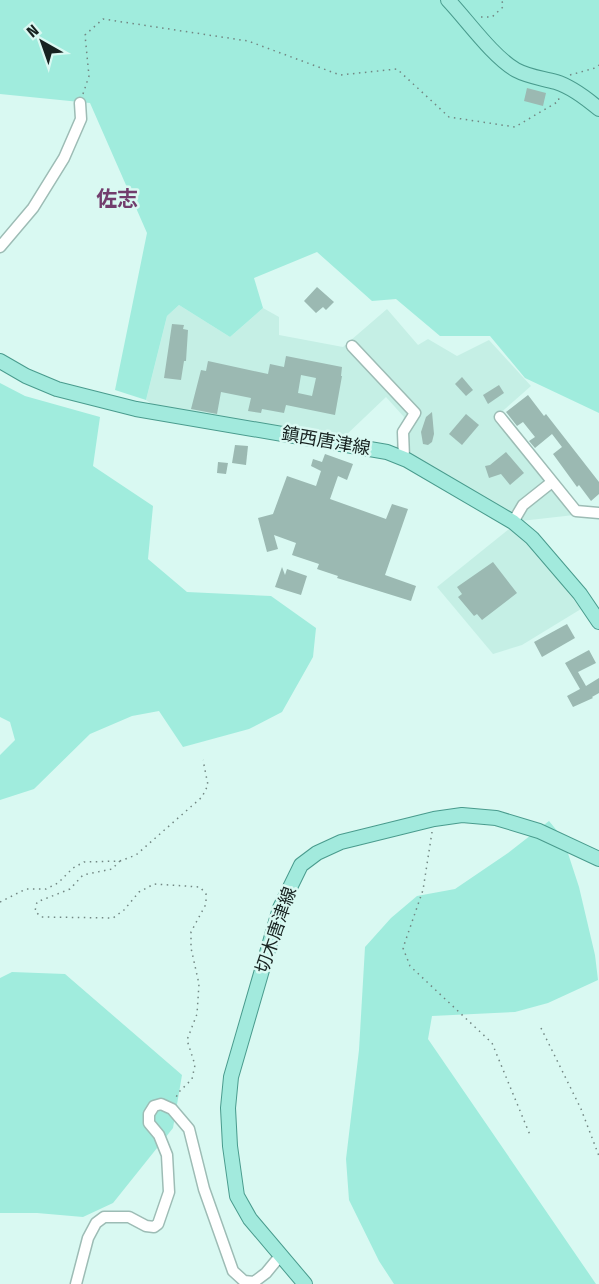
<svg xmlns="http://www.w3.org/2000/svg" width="599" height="1284" viewBox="0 0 599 1284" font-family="'Fira Sans Condensed','Noto Sans JP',sans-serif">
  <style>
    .built { fill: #c5efe5 }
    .green { fill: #a0ecdd }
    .building { fill: #9bb9b2; fill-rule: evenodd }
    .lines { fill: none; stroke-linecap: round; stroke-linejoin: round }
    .minor-casing { stroke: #9dbcb5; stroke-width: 13 }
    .major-casing { stroke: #499b8d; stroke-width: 16 }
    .path { stroke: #728783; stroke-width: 1.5; stroke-dasharray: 1.5 4.5; stroke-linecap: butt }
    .minor { stroke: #fff; stroke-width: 10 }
    .major { stroke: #a2eadd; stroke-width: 14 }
    .labels { text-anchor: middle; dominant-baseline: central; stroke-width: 5; stroke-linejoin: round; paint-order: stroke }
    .street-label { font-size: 18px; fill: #172220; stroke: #d9f9f2 }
    .quarter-label { font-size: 21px; font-weight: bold; fill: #723d6d; stroke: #d9f9f2 }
  </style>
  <rect width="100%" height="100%" fill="#d9f9f2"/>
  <g class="built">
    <polygon points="179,305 230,337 263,308 279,317 279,335 343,347 387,309 418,345 428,339 457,356 489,340 531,386 496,417 574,515 521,521 396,447 404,417 386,397 343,438 154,406 146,400 167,316"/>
    <polygon points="509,529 532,546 581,609 522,645 493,654 437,587"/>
  </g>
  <g class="green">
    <polygon points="0,0 599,0 599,413 525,378 490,336 440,336 396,299 372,301 317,252 254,278 263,308 230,337 179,305 167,316 146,400 115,390 147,233 90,103 0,94"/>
    <polygon points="0,383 25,396 100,417 93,466 153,506 148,559 187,592 271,596 316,628 313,657 282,712 249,729 183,747 159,711 132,716 90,734 34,789 0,800 0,755 15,740 10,722 0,717"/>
    <polygon points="549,821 563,838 579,887 595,955 598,980 548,1003 515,1012 432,1016 428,1039 596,1284 394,1284 379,1261 349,1200 346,1159 359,1050 365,947 391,918 417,896 455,889 508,853"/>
    <polygon points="12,972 65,974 182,1075 173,1128 113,1203 83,1217 37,1213 0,1213 0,978"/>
  </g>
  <g class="building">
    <polygon points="527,88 546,93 543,106 524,101"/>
    <polygon points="317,287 334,302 326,310 323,307 316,313 304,301"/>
    <polygon points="172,324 184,325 183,329 188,330 186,361 184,361 181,380 164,378"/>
    <path d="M 286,356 L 342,367 L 341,376 L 342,376 L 335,415 L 286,405 L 284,413 L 262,409 L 261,413 L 248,411 L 251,398 L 221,392 L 217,414 L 191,409 L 201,370 L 206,371 L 208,361 L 268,374 L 270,364 L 284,367 ZM 301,375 L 316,378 L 312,396 L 298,393 Z"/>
    <polygon points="462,377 473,390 466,396 455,384"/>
    <polygon points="499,385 504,393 488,404 483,395"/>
    <polygon points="528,395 544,416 546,414 599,482 599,494 591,501 579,485 577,487 553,454 562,447 552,434 535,448 529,441 535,437 523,422 517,426 506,412"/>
    <polygon points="432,412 434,434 432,442 428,445 423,444 421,432 426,417"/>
    <polygon points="466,414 479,425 462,445 449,434"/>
    <polygon points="235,445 248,446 246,465 232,463"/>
    <polygon points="506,452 524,473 510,485 501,474 489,478 485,466 490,465"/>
    <polygon points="325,454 353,464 347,480 338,476 330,499 386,519 392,504 408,509 385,575 416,586 411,601 337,578 338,576 317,569 319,564 292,555 296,543 274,535 278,549 267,552 258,518 273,514 287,476 316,486 321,471 311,466 313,459 322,462"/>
    <polygon points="218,462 228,463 226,474 217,473"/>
    <polygon points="493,562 517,593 482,620 477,614 474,616 458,597 462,594 457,587"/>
    <polygon points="282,567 285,575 287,569 307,576 301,595 275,587"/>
    <polygon points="567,624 575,638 542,657 534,642"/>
    <polygon points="589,650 596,663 578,672 586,686 599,678 599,693 592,697 593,698 573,707 567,696 580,689 565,663"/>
  </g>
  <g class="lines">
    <defs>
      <g id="minor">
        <polyline points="0,247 33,208 64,158 81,119 80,103"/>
        <polyline points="352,346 415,413 403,432 404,458"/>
        <polyline points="500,417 576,511 599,513"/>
        <polyline points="513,522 523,505 552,482"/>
        <polyline points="76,1284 88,1238 96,1223 104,1217 129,1217 146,1226 154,1227 158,1224 169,1192 167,1155 159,1135 149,1123 149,1114 154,1106 161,1104 172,1109 189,1129 204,1189 233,1271 244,1281 254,1282 266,1273 280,1256"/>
      </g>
      <g id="major">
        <path d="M 448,0 C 467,20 493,57 516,70 C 529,77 542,78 556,82 C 572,87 586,98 599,109"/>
        <polyline points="0,361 26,376 57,389 136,409 387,452 407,460 513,522 532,538 580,594 599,622"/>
        <polyline points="305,1284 250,1219 237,1196 230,1146 228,1108 231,1077 280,908 301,865 317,853 341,842 434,819 462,815 496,818 539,831 599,859"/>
      </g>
    </defs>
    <use href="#minor" class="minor-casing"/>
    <use href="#major" class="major-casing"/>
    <g class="path">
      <polyline points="481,17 492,17 503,7 502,0"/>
      <polyline points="570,75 595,68 599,65"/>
      <polyline points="83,94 89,76 85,35 103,19 248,41 340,75 397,69 449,117 515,127 559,101 558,95"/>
      <polyline points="432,832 423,890 403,948 410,966 492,1043 530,1135"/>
      <polyline points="120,861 112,869 83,875 70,889 37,902 35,911 41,917 113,918 124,910 139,892 154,884 200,887 206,894 206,904 191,932 191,948 199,984 197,1014 187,1040 195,1065 192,1079 178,1093 175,1100"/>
      <polyline points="0,902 26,889 46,889 58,883 73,868 84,862 120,861 136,855 202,797 208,785 203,760"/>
      <polyline points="541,1028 581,1109 599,1156"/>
    </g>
    <use href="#minor" class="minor"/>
    <use href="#major" class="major"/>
  </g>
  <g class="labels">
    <g class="street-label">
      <text transform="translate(326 441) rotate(10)">鎮西唐津線</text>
      <text transform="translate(276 930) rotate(-71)">切木唐津線</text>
    </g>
    <g class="quarter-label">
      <text x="117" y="199">佐志</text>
    </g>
  </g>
  <g transform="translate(42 42) rotate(320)" stroke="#d9f9f2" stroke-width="4.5" paint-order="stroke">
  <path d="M0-4.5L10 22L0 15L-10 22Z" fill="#172220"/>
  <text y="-9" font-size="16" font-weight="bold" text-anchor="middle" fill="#172220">N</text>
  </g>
</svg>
